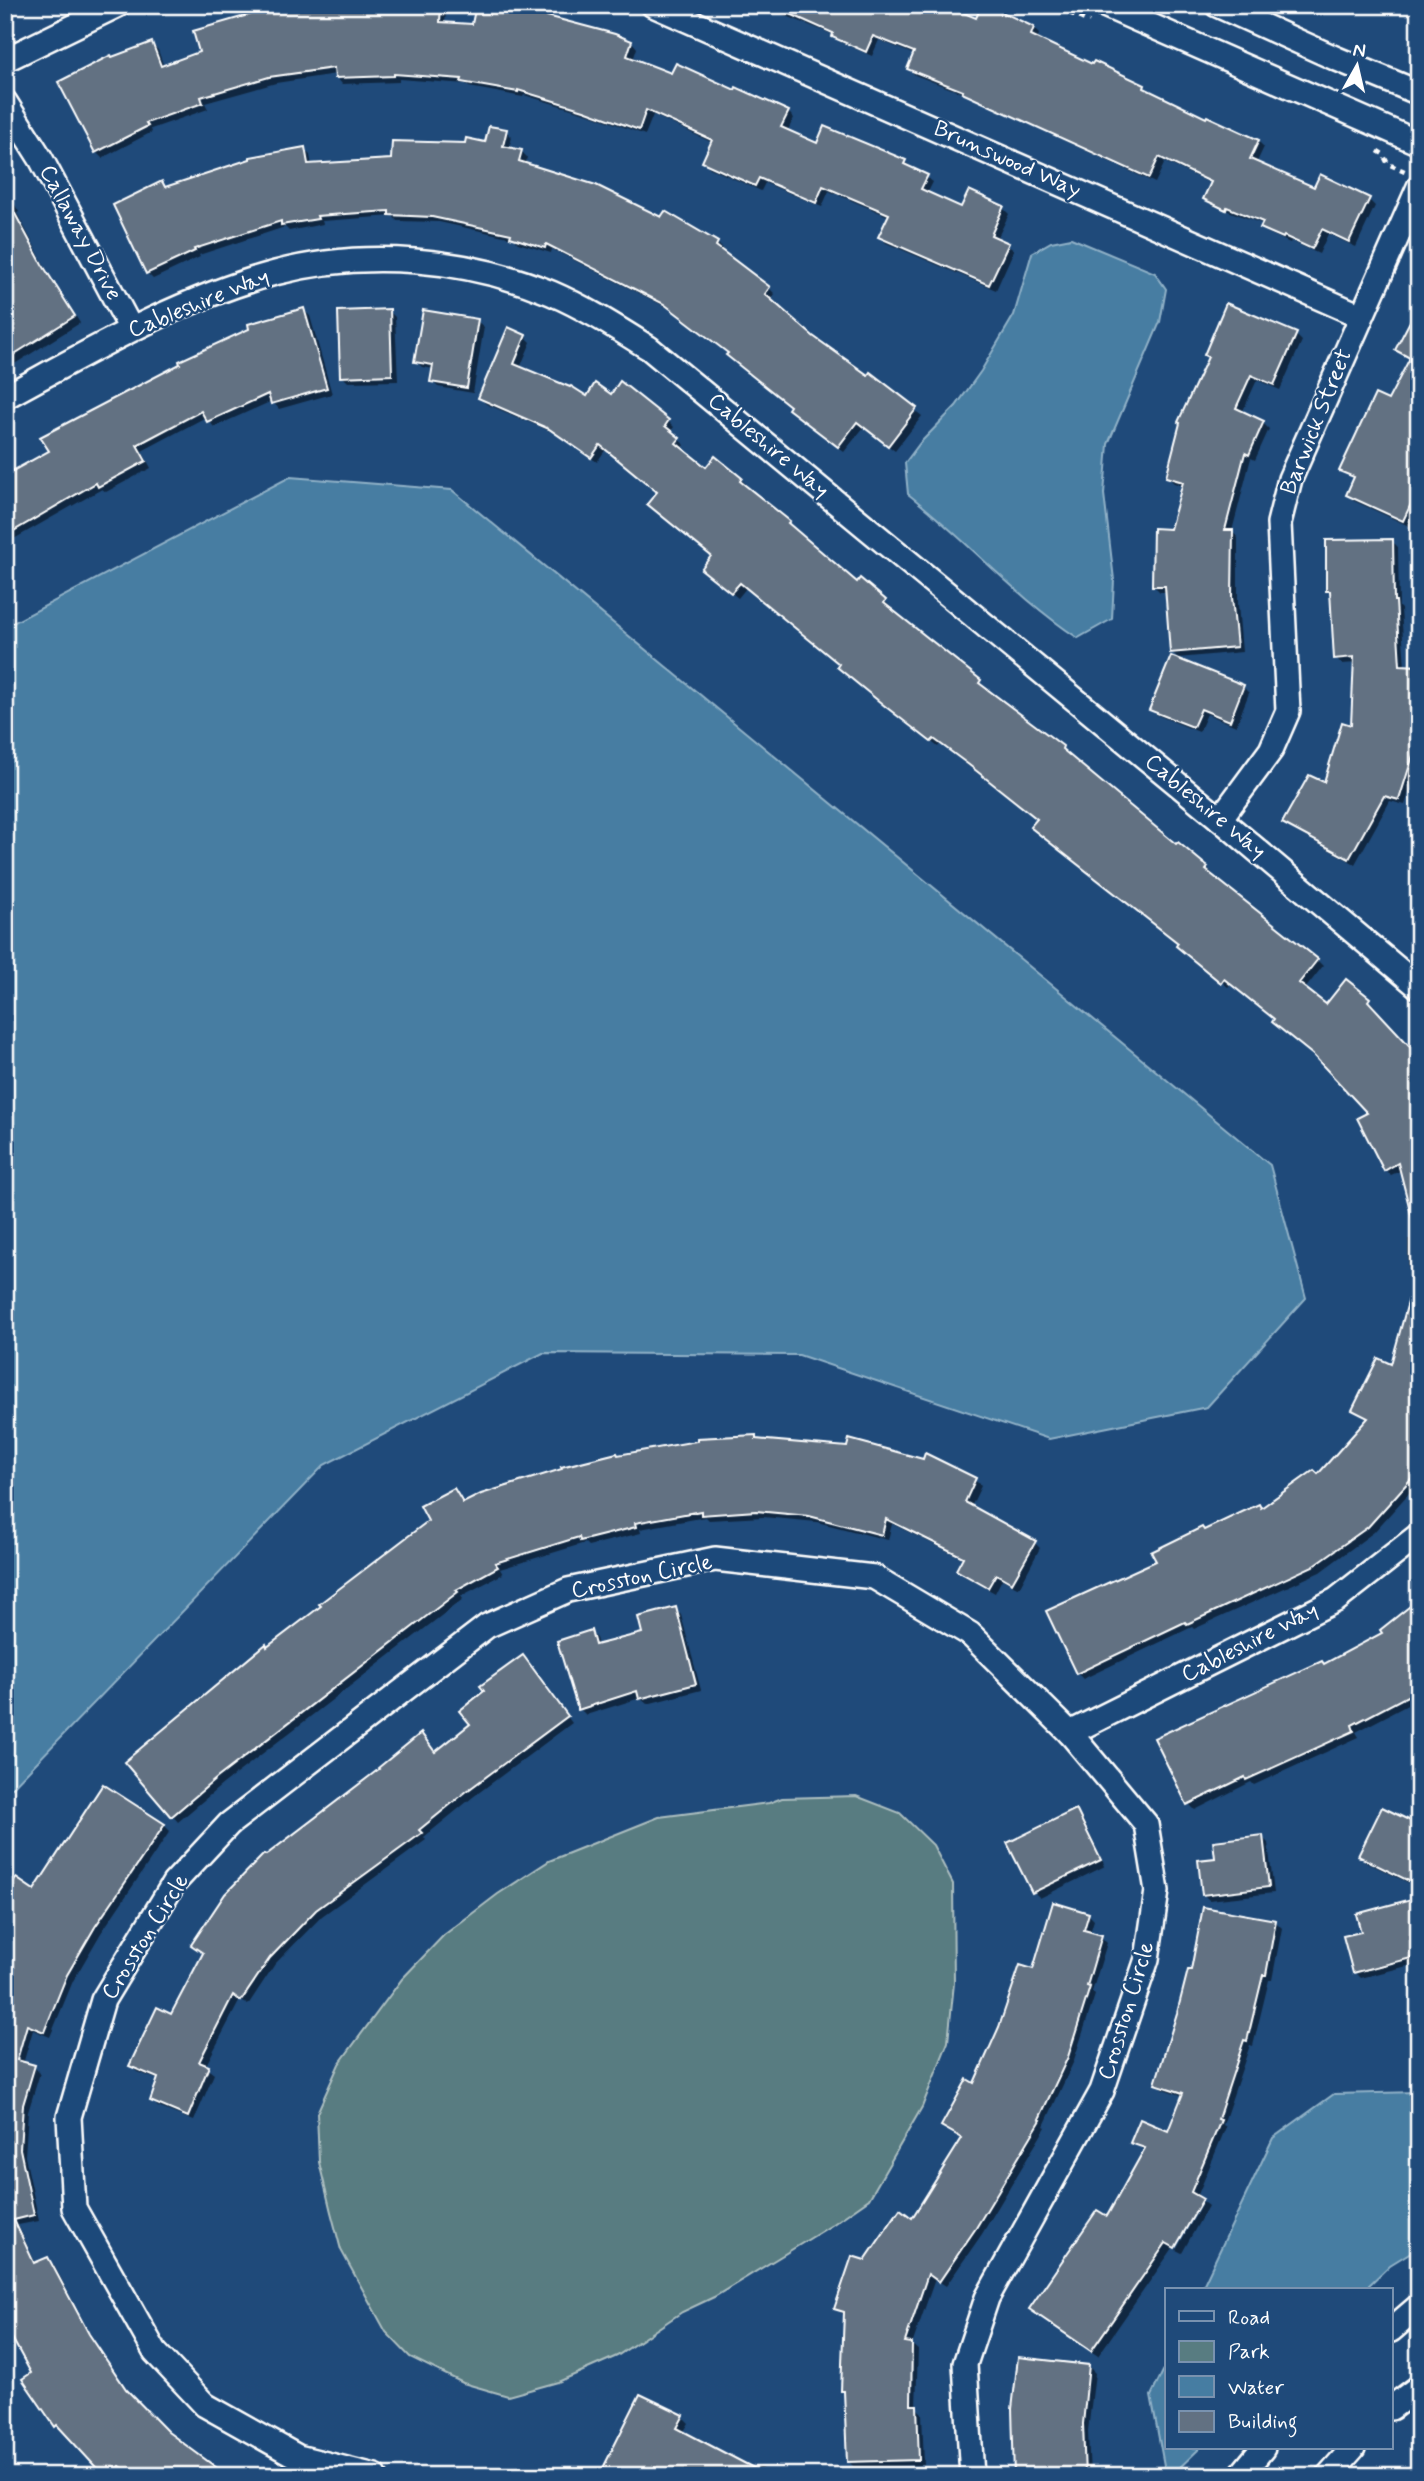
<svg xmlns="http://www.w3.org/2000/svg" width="1424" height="2481" viewBox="0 0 1424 2481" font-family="Mynerve,sans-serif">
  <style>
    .green { fill: #587c81; stroke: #acbec0; stroke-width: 2 }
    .water { fill: #467da2; stroke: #90b1c7; stroke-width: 2 }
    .shadow { fill: #0007 }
    .building { fill: #627182; stroke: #fff; stroke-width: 2 }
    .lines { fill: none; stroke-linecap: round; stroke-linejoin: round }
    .minor-casing { stroke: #fff; stroke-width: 28 }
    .path { stroke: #fff; stroke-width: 4.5; stroke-dasharray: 5 5; stroke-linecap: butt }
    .minor { stroke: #1f4a7a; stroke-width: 23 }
    .labels { text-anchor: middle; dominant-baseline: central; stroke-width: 5; stroke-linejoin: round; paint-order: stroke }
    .street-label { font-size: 23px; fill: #fff; stroke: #1f4a7a }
  </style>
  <rect width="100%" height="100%" fill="#1f4a7a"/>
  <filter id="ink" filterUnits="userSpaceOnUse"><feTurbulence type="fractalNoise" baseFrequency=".0143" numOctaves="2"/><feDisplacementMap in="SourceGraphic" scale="14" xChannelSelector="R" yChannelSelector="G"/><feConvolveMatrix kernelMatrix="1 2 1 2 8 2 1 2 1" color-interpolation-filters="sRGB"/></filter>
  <g filter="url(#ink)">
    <polygon class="green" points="856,1796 900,1813 933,1845 953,1884 954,1983 948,2042 922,2107 869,2199 832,2225 714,2297 682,2312 617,2356 558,2382 508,2396 463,2383 410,2357 386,2332 341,2250 331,2212 319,2162 317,2113 339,2064 402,1979 444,1935 498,1894 549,1861 659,1817 769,1803 782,1798"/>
    <g class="water">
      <path d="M 1071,238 L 1155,273 L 1166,289 L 1160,322 L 1108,444 L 1104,494 L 1114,580 L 1112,619 L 1078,638 C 1016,597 967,540 908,494 L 905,463 L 920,443 L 956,406 L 981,371 L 1014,315 L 1032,253 L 1051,242 Z"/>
      <polygon points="290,477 452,490 1270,1165 1306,1298 1207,1407 1049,1439 799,1355 543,1353 324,1465 5,1795 5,627"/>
      <polygon points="1419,2092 1419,2247 1390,2265 1364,2290 1201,2290 1273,2138 1334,2094"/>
      <polygon points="1167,2363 1167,2448 1200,2448 1171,2476 1166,2476 1151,2396"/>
    </g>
    <g class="shadow">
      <polygon points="5,5 19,5 5,13"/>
      <polygon points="441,5 446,11 445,24 632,42 637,48 633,60 672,75 735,92 788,112 794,118 787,132 818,145 905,162 933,182 927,194 962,210 1003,208 1009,214 997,239 1014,250 996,290 886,243 880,237 890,217 829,191 822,207 765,183 761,191 710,168 704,162 713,143 653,115 645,135 592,115 524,95 523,97 469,87 466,84 399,79 399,82 342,84 336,77 336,74 276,83 205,103 208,109 151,129 152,132 102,158 96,152 112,59 152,44 158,50 164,67"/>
      <polygon points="759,5 940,5 977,20 983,5 1033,28 1039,34 1037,40 1093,67 1144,86 1150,93 1258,141 1264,147 1256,164 1314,189 1320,177 1369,200 1375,206 1356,247 1328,234 1319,254 1291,241 1290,243 1268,233 1262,227 1263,224 1212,205 1206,199 1212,184 1165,162 1155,183 967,95 915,75 909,69 915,55 879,40 872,56 840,42 834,35"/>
      <polygon points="506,131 512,137 509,149 521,151 527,157 525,165 717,243 723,249 721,252 769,288 775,294 770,301 812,337 868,377 870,375 922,416 895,451 864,427 844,452 796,415 792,407 729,354 672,310 552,249 551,253 518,243 513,238 439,222 397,221 393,216 322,221 323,224 289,231 285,227 199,255 200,257 153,279 147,273 162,183 167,188 304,149 310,155 312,166 393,160 486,144"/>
      <polygon points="5,187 19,212 17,213 48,272 80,323 13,365 5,356"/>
      <polygon points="1419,299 1419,505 1409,526 1354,501 1348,495 1355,480 1341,470 1389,402 1411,359 1397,349 1415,316 1413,313"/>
      <polygon points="304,310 310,316 332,394 279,409 272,401 214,427 206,417 142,451 151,468 106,492 102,489 5,544 5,474 10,475"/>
      <polygon points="389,311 395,317 398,381 348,382 342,376"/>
      <polygon points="477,321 484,327 473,393 438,387 432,381 434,369 422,367 416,361"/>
      <polygon points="1296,335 1302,341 1280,390 1257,380 1242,413 1263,423 1269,429 1255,460 1251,458 1232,531 1238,538 1238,604 1242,652 1178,658 1172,652 1167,592 1160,592 1154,586 1183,486 1174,483 1168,477 1182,424"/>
      <polygon points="525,336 531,342 520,368 587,399 612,397 668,421 674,427 670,432 685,445 682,449 706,469 741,479 747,485 745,488 788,522 794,528 793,530 857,584 860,581 885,601 891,607 890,609 980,682 984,689 1062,748 1068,754 1067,755 1176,847 1207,868 1213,874 1211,876 1317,960 1323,966 1305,989 1327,1007 1347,982 1375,1006 1373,1009 1419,1058 1419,1482 1374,1532 1320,1572 1194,1629 1192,1627 1083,1679 1077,1673 1158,1562 1205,1532 1259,1506 1262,1509 1318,1476 1368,1420 1354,1410 1392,1367 1408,1307 1408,1239 1418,1239 1402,1170 1391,1175 1385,1169 1370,1113 1319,1059 1276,1020 1231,984 1228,987 1184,952 1180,944 1038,820 940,744 938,747 845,673 841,664 747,587 738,598 709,575 713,556 659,492 606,449 597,462 557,434 486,404 480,398"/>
      <polygon points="1392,541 1398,547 1399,607 1401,609 1405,667 1419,668 1419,761 1405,805 1390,801 1355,864 1291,829 1285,823 1325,785 1353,728 1356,663 1342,664 1336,658 1332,594 1328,591"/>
      <polygon points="1172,658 1243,687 1249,693 1236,726 1207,714 1199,732 1157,715 1151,709"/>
      <polygon points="756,1437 759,1441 975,1480 981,1486 971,1507 1034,1542 1040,1548 1019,1588 1002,1579 995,1593 964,1576 958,1570 964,1559 892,1524 888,1540 817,1522 763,1517 709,1520 706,1517 640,1529 641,1533 588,1546 585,1543 500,1569 503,1574 461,1596 463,1599 223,1784 178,1822 126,1762 430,1521 454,1490 465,1505 619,1457"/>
      <polygon points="1419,1601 1419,1699 1356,1732 1359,1737 1254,1785 1251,1782 1195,1810 1189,1804 1325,1666 1385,1634"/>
      <polygon points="675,1609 681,1615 701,1690 647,1704 640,1698 586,1715 580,1709 590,1632 596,1638 598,1646 644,1634"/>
      <polygon points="523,1657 572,1723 473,1797 424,1837 426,1840 322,1916 275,1964 248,2005 240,2000 205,2067 214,2074 194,2121 158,2107 152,2101 159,2080 137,2072 131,2066 172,2016 204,1954 193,1945 472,1725"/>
      <polygon points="1419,1774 1419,1790 1411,1780"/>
      <polygon points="1075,1812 1082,1818 1105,1866 1040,1898 1034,1892"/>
      <polygon points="164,1825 170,1831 101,1933 73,1981 50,2037 33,2030 23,2064 34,2067 40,2073 28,2112 25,2156 39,2221 18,2225 36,2264 48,2259 54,2265 94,2342 132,2397 168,2435 208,2463 232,2476 134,2476 127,2471 122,2476 107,2476 64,2430 62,2431 56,2426 34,2373 5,2322 5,1899 35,1892"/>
      <polygon points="1419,1827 1419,1888 1366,1862 1360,1856"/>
      <polygon points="1262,1837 1268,1843 1274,1893 1209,1900 1203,1894 1217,1860"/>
      <polygon points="1419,1899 1419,1963 1361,1978 1355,1972"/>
      <polygon points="1088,1914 1094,1920 1090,1933 1101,1937 1107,1943 1092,1992 1095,1995 1073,2063 1044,2126 1046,2127 982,2234 946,2286 935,2279 912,2345 918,2350 916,2407 922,2413 924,2465 855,2468 849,2462 846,2316 836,2309 865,2262 913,2221 963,2140 943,2126 974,2085 1034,1971"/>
      <polygon points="1276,1922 1282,1928 1272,1980 1269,1980 1253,2046 1250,2045 1223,2125 1226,2127 1197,2197 1201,2199 1173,2248 1098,2356 1038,2315 1107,2219 1145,2151 1133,2142 1169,2133 1184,2096 1163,2089 1157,2083"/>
      <polygon points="1419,2003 1419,2025 1410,2017"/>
      <polygon points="1203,2202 1208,2206 1182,2253 1176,2250"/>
      <polygon points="1089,2367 1095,2373 1088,2431 1090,2476 1016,2476"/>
      <polygon points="683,2417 689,2423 683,2433 756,2471 758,2466 778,2476 601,2476"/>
    </g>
    <g class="building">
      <polygon points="303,5 441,5 440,22 472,24 476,5 499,5 532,12 615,34 632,41 627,56 671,73 676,63 735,90 736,87 789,111 781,127 817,143 824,126 906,160 904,164 928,175 921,189 961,207 969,190 1004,206 991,235 1009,243 989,285 878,237 889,214 823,186 816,203 759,178 755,186 702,162 712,140 646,110 639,130 584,110 518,90 518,92 461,82 462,79 394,74 394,76 335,78 334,68 269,77 201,97 203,103 146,123 148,126 95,153 58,82 111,55 112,57 152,42 161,66 199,52 193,31 266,10"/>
      <polygon points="770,5 945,5 976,18 982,5 987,5 1034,27 1031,35 1092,64 1094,61 1145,85 1144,88 1206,118 1207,116 1259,140 1250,159 1314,187 1320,174 1370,198 1349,242 1322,229 1312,249 1284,236 1283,238 1260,228 1263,222 1227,207 1226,210 1203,199 1211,182 1159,157 1149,178 962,93 963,91 907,69 914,52 873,36 866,52 832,37 833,33"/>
      <polygon points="489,126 507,129 503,146 522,150 519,161 596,185 661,217 665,211 718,242 716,246 770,287 765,294 813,336 868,375 870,372 917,408 888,446 857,422 838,447 788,409 790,406 726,355 728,353 664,304 546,244 545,248 510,237 511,234 432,217 389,215 389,211 317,216 318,219 281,225 281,221 194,249 195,251 146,274 113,205 162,181 165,187 250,159 250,157 305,147 308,164 391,159 392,141 465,143 466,138 485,142"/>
      <polygon points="5,195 42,264 75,316 5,360"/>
      <polygon points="1226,303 1297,333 1274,385 1251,375 1236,408 1264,421 1249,455 1245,453 1225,530 1233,530 1232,597 1237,647 1170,653 1165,586 1152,586 1153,528 1170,529 1183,482 1166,477 1180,423 1178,422 1208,357 1204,355"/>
      <polygon points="1419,304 1419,487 1403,521 1346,495 1354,477 1339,471 1375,394 1388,400 1410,358 1395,350"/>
      <polygon points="304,308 327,388 271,404 268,394 207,422 201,411 137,445 146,461 98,487 96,483 5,536 5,475 49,451 40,437 180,364 179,361 249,329 248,324"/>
      <polygon points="390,309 392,375 340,377 338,311"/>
      <polygon points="423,310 478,319 467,388 430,382 433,365 414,362"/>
      <polygon points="508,327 526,335 514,364 570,387 571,386 587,396 595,383 611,394 620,381 669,420 665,426 680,438 676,443 706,467 715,456 742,478 740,481 790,521 788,523 857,582 860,578 886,600 884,603 981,680 979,683 1063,746 1062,749 1176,844 1178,842 1208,867 1206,870 1318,959 1299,983 1326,1004 1346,979 1370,998 1368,1001 1419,1056 1419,1217 1412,1218 1398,1163 1384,1171 1357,1118 1367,1113 1313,1055 1272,1022 1274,1019 1224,979 1221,983 1176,946 1178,943 1030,827 1037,819 969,765 934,739 931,742 886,707 837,667 839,664 740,583 731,593 701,569 711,556 647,504 657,492 600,445 591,458 549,429 478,398"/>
      <polygon points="1393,539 1394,601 1396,601 1400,665 1419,666 1419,736 1399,800 1384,796 1349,859 1282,823 1309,775 1324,782 1342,722 1351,725 1354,657 1334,659 1330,591 1326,591 1326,540"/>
      <polygon points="1171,656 1244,685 1230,721 1201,709 1193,727 1149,710"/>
      <polygon points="1413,1284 1419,1285 1419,1470 1368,1527 1313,1566 1187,1624 1185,1622 1076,1674 1046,1611 1156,1561 1151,1552 1202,1527 1204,1530 1259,1504 1261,1508 1314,1470 1318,1474 1368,1418 1352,1410 1378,1358 1391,1364"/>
      <polygon points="756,1435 756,1439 847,1447 849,1439 923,1459 925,1453 976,1478 965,1502 1036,1541 1012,1583 996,1574 988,1588 956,1570 963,1557 886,1519 882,1535 809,1516 756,1511 701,1515 701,1511 635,1523 636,1527 580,1541 579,1537 495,1563 498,1567 456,1590 458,1592 217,1778 171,1817 124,1762 266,1644 267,1647 321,1606 319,1604 428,1521 420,1506 454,1488 463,1503 481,1494 562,1469 561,1467 617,1453 618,1455 697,1441 697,1438"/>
      <polygon points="1419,1599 1419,1690 1352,1725 1354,1731 1246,1780 1245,1777 1187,1805 1154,1738 1322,1661 1324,1664 1382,1633 1380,1630"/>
      <polygon points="676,1607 696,1684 639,1699 637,1691 578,1710 557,1641 591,1630 595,1645 642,1633 638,1617"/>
      <polygon points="523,1655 568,1716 467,1791 419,1830 422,1833 316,1910 270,1958 241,2001 233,1995 199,2062 209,2066 188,2117 150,2101 158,2078 129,2066 157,2007 171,2014 203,1953 191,1945 225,1894 264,1854 266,1855 379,1769 378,1768 421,1733 435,1752 470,1724 459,1711 484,1691 480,1686"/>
      <polygon points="103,1784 165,1824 95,1927 67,1975 44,2032 27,2025 17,2060 35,2065 23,2105 20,2149 34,2215 14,2220 34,2263 48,2257 89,2334 126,2389 168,2432 228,2476 134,2476 120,2466 110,2476 104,2476 57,2425 55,2427 22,2379 31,2373 5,2325 5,1896 16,1878 34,1890"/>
      <polygon points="1382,1807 1419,1825 1419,1886 1358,1856"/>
      <polygon points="1076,1809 1101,1860 1032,1893 1007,1843"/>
      <polygon points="1263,1835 1269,1887 1202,1895 1198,1860 1215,1858 1213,1841"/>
      <polygon points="1419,1897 1419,1956 1353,1973 1343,1936 1361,1932 1356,1914"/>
      <polygon points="1053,1902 1089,1913 1084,1930 1102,1935 1087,1986 1090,1987 1068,2057 1039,2119 1041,2120 976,2228 939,2282 928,2274 905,2342 912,2343 911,2405 917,2405 919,2460 847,2462 844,2391 841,2391 844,2312 834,2309 852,2256 865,2260 900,2209 912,2218 962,2138 941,2126 967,2079 974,2083 999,2027 1020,1965 1033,1969"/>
      <polygon points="1203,1907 1276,1920 1266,1975 1263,1975 1247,2041 1244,2040 1218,2119 1221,2120 1191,2192 1203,2199 1175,2248 1166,2243 1091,2351 1029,2309 1097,2210 1107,2216 1145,2148 1130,2143 1140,2119 1168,2131 1183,2093 1155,2084 1177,2013 1188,1970 1191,1970"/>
      <polygon points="1018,2357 1089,2365 1083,2424 1085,2476 1014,2476 1012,2409"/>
      <polygon points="640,2394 684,2415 677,2428 769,2476 599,2476"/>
    </g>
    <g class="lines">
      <defs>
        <g id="minor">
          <polyline points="653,5 1361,316"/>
          <polyline points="1104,5 1419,143"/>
          <polyline points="1217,5 1337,59 1419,93"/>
          <polyline points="5,60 118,5"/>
          <polyline points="5,102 41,159 131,329"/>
          <path d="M 5,397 C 92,350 179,299 275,273 C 365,249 466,258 551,293 C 586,308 617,328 649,348 L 1220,819 L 1419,987"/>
          <polyline points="1220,819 1271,750 1288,711 1279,523 1290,479 1419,187"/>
          <polyline points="1070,1733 1336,1600 1419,1535"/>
          <polyline points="1391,2330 1419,2306"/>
          <polyline points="1391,2408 1419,2387"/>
          <polyline points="375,2476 298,2457 205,2405 155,2352 74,2208 69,2117 103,2000 174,1883 229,1824 487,1626 568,1590 715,1559 874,1577 970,1634 1070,1733 1146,1824 1157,1891 1147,1959 1102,2091 987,2298 965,2364 972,2476"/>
          <polyline points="1240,2476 1263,2448"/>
          <polyline points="1328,2476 1353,2448"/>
        </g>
      </defs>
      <use href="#minor" class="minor-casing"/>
      <g class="path">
        <polyline points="1052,5 1089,22"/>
        <polyline points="1378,151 1383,154 1388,164 1407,172"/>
      </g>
      <use href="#minor" class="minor"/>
    </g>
  </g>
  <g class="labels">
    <g class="street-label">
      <text transform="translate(1007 160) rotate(24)">Brunswood Way</text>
      <text transform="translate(80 233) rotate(62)">Callaway Drive</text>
      <text transform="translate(199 304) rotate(-22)">Cableshire Way</text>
      <text transform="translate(1317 422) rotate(-68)">Barwick Street</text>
      <text transform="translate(768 446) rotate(40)">Cableshire Way</text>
      <text transform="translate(1205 807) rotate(40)">Cableshire Way</text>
      <text transform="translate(642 1577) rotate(-12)">Crosston Circle</text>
      <text transform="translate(1250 1643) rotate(-27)">Cableshire Way</text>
      <text transform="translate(146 1937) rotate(-58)">Crosston Circle</text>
      <text transform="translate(1127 2011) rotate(-73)">Crosston Circle</text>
    </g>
  </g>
  <rect width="1424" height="2481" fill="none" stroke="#1f4a7a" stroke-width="28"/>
  <rect x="14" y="14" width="1396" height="2453" fill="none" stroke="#fff" stroke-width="2.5" filter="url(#ink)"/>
  <rect x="1165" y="2288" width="228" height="161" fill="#1f4a7a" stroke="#7992af" stroke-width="2"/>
  <rect x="1179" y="2311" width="35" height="10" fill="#1f4a7a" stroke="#7992af" stroke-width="2"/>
  <text x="1228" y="2324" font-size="21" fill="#ffffff">Road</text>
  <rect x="1179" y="2341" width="35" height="21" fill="#587c81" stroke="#7992af" stroke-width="2"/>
  <text x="1228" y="2358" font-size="21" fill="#ffffff">Park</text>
  <rect x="1179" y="2376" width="35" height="21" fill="#467da2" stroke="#7992af" stroke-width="2"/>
  <text x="1228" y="2394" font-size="21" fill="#ffffff">Water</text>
  <rect x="1179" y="2411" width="35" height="21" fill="#627182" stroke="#7992af" stroke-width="2"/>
  <text x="1228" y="2428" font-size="21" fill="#ffffff">Building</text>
  <g transform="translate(1357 66) rotate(8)" stroke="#1f4a7a" stroke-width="5" paint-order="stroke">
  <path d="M0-5L12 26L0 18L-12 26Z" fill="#ffffff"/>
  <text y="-10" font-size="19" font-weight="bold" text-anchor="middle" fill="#ffffff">N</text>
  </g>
</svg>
